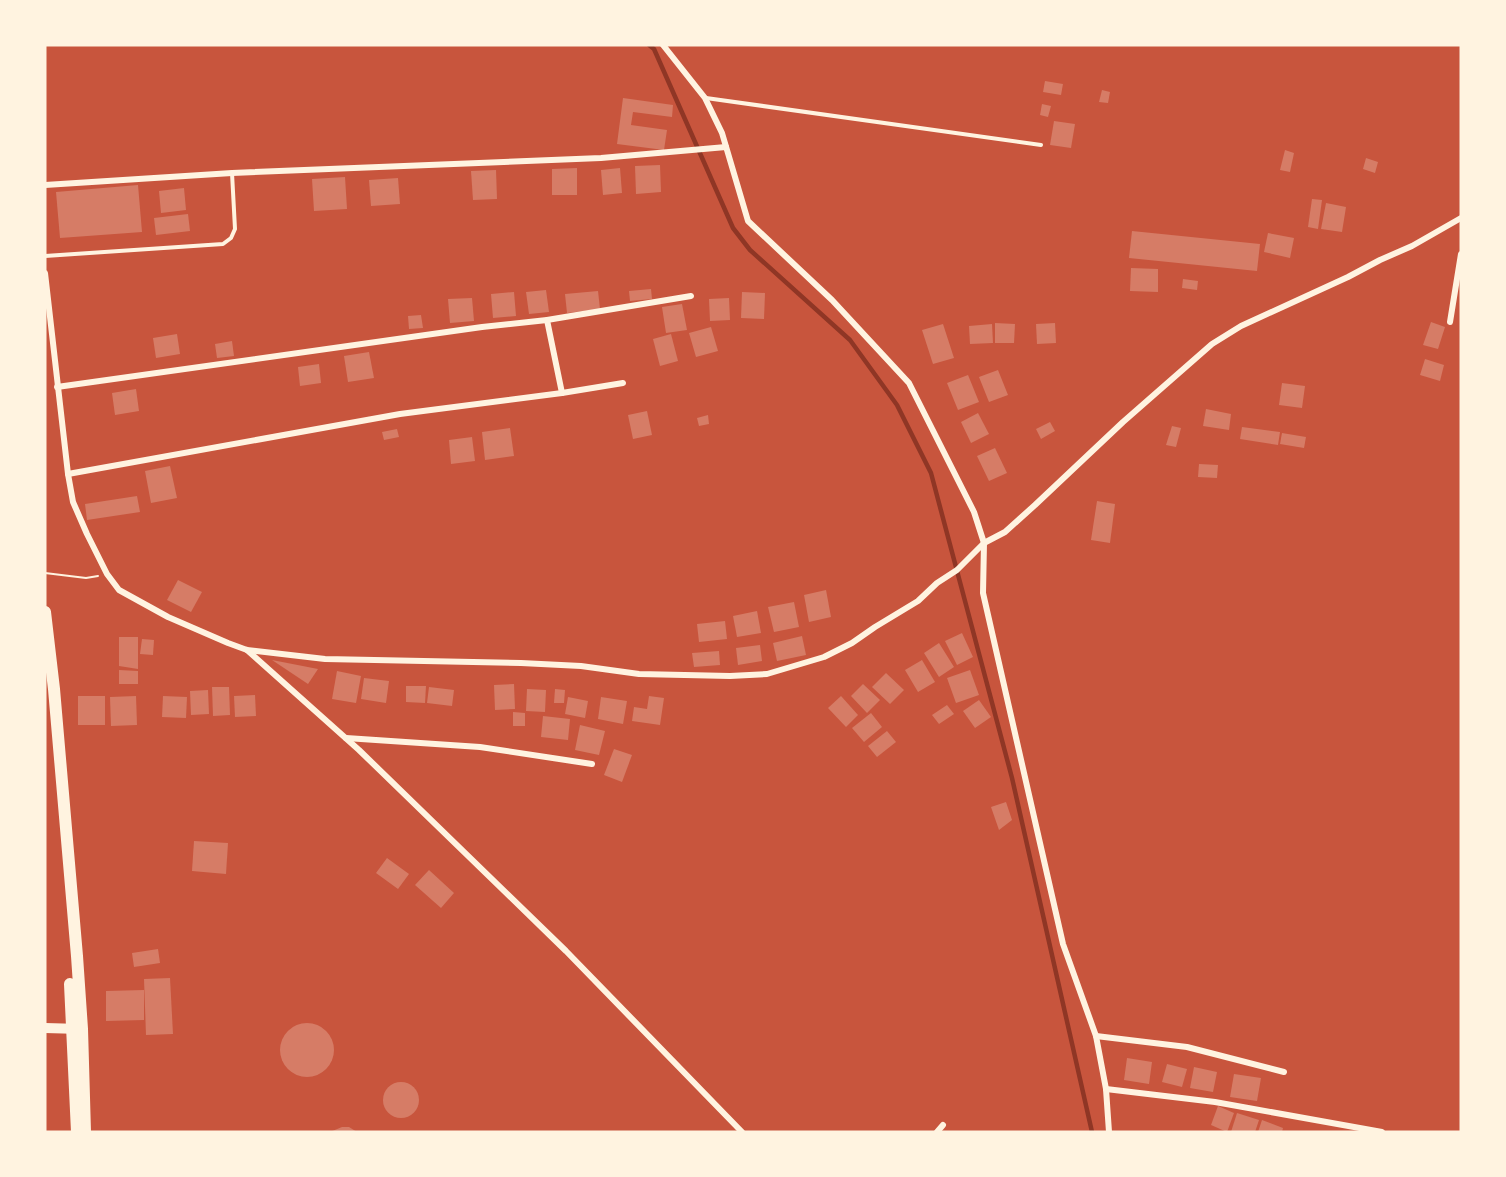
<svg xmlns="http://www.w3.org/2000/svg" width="1506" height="1177" viewBox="0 0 1506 1177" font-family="'Exo 2',sans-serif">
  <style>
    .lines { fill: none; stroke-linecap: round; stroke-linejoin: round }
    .stream { stroke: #8f3625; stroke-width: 4.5 }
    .building { fill: #d67c66 }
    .path { stroke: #fff3e0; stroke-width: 2 }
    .service { stroke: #fff3e0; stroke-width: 4 }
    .minor { stroke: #fff3e0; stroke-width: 6 }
    .tertiary { stroke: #fff3e0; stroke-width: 10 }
    .primary { stroke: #fff3e0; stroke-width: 12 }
  </style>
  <rect width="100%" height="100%" fill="#c8553d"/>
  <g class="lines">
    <polyline class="stream" points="649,45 654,49 733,228 750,250 850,340 897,405 931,473 1012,778 1092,1132"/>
  </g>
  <g class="building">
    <polygon points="1045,81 1063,84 1061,95 1043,92"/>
    <polygon points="1102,90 1110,92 1108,103 1099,102"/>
    <polygon points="623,98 673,105 672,117 633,112 631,125 667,130 664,150 617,144"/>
    <polygon points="1042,104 1051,106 1048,117 1040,115"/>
    <polygon points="1054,121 1075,124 1071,148 1050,145"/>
    <polygon points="1285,150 1294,153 1290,172 1280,170"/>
    <polygon points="1366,158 1378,162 1375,173 1363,169"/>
    <polygon points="660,165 661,192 636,194 635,166"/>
    <polygon points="577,168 577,195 552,195 552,169"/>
    <polygon points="620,168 622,193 603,195 601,170"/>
    <polygon points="496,170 497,199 473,200 471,171"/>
    <polygon points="345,177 347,209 314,211 312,179"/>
    <polygon points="398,178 400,204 371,206 369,180"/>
    <polygon points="138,185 142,232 60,238 56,192"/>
    <polygon points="184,188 186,210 161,213 159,191"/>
    <polygon points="1312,199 1322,200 1318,229 1308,227"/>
    <polygon points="1326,203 1346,207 1342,232 1321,229"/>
    <polygon points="188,214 190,231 156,235 154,218"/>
    <polygon points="1132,231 1260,244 1257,271 1129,258"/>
    <polygon points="1268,233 1294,238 1290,258 1264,252"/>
    <polygon points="1131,268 1158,269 1158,292 1130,291"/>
    <polygon points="1183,279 1198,281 1197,290 1182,288"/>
    <polygon points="651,289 652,299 630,301 629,291"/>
    <polygon points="546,290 549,312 529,314 526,292"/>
    <polygon points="598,291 600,309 567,313 565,294"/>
    <polygon points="514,292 516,316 493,318 491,294"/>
    <polygon points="742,292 765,293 764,319 741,318"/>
    <polygon points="472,298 474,321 450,323 448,299"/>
    <polygon points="729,298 730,320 710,321 709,299"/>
    <polygon points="682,304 687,330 666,333 662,307"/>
    <polygon points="421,315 423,328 409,329 408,316"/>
    <polygon points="1431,322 1445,327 1438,349 1423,345"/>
    <polygon points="995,323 1015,324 1014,343 995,343"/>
    <polygon points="1055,323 1056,343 1037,344 1036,324"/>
    <polygon points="943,324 954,358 933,364 922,330"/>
    <polygon points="992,324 993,343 970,344 969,326"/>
    <polygon points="711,327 718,351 696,357 689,333"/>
    <polygon points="177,334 180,354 156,358 153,338"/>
    <polygon points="671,334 678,361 660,366 653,339"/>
    <polygon points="232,341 234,356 217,358 215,344"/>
    <polygon points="369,352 374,378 348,382 344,356"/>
    <polygon points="1425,359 1444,365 1440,381 1420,375"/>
    <polygon points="319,364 321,383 300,386 298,367"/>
    <polygon points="998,370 1008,395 989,402 979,377"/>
    <polygon points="968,375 979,402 958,410 947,383"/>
    <polygon points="1282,383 1305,386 1302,408 1279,405"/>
    <polygon points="136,389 139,411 115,415 112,393"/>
    <polygon points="1206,409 1231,414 1229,430 1203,426"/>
    <polygon points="647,411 652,435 633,439 628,415"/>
    <polygon points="978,413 989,434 971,443 961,422"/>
    <polygon points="708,415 709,424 699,426 697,418"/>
    <polygon points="1050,422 1055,431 1041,439 1036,429"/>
    <polygon points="1172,426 1181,428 1176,447 1166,445"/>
    <polygon points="1242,427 1280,432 1278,445 1240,439"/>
    <polygon points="510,428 514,456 485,460 482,432"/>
    <polygon points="397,429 399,437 384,440 382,432"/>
    <polygon points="1282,433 1306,437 1304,448 1280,444"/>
    <polygon points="472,437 475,461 451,464 449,440"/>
    <polygon points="995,448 1007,473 989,481 977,456"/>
    <polygon points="1199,464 1218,465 1217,478 1198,477"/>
    <polygon points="170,466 177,498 151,503 145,471"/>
    <polygon points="137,496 140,512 87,520 85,504"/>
    <polygon points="1097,501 1115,504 1110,543 1091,540"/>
    <polygon points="178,580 202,592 191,612 167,600"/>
    <polygon points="826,590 831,617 809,622 804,595"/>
    <polygon points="794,602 799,627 774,632 768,607"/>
    <polygon points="757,611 761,633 737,637 733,616"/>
    <polygon points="725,621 727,639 699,642 697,624"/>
    <polygon points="962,633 973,657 957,665 945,641"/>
    <polygon points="802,636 806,655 777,661 773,643"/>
    <polygon points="119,637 138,637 138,669 119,666"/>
    <polygon points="142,639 154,640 153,655 140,654"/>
    <polygon points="939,643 954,667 939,677 924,653"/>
    <polygon points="760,645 762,661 738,665 736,648"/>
    <polygon points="719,651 720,665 694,667 692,653"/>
    <polygon points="272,660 318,669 308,684"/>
    <polygon points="922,660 935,682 918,692 905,670"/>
    <polygon points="119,670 138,671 138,684 119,684"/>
    <polygon points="970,670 979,695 956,703 947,678"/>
    <polygon points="337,671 361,676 356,703 332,699"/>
    <polygon points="886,673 904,690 890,704 872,687"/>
    <polygon points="364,678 389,681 386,703 361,699"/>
    <polygon points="514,684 515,709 495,710 494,685"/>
    <polygon points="863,684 880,700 867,713 851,696"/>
    <polygon points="406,686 426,686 425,703 406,702"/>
    <polygon points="212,687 229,687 230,715 213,716"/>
    <polygon points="429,687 454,690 452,706 427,703"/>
    <polygon points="527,689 546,690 545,712 526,711"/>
    <polygon points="555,689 565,690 564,703 554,703"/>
    <polygon points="208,690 209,714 191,715 190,691"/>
    <polygon points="255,695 256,716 235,717 234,696"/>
    <rect x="78" y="696" width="27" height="29"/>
    <polygon points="136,696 137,725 111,726 110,697"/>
    <polygon points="163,696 187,697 186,718 162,717"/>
    <polygon points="649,696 664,698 660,725 632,721 634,707 647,709"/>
    <polygon points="841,696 858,715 846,727 828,708"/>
    <polygon points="568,697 588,701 585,718 565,714"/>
    <polygon points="601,697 627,701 623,724 598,719"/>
    <polygon points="979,700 991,717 975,728 963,711"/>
    <polygon points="947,705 954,714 939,724 932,715"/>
    <polygon points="513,712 525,713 525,726 513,726"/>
    <polygon points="871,713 882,727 864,742 852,728"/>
    <polygon points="543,716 570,719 568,740 541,737"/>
    <polygon points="580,725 605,731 599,755 575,750"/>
    <polygon points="887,731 896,742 877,757 868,746"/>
    <polygon points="614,749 632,755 622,782 604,775"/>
    <polygon points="1006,802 1012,820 999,830 991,807"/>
    <polygon points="194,841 228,843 226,874 192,871"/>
    <polygon points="387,858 409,874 398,889 376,873"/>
    <polygon points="429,870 454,893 441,908 415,885"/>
    <polygon points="158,949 160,963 134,967 132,953"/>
    <polygon points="170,978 173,1034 146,1035 144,979"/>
    <polygon points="144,990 144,1020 106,1021 106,991"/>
    <circle cx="307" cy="1050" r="27"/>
    <polygon points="1127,1058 1152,1062 1149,1084 1124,1080"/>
    <polygon points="1167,1064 1187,1069 1182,1087 1162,1082"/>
    <polygon points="1194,1067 1217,1072 1213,1092 1190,1088"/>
    <polygon points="1234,1074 1261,1078 1257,1101 1230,1097"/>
    <circle cx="401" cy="1100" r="18"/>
    <polygon points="1218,1106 1234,1113 1227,1132 1211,1125"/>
    <polygon points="1237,1113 1259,1120 1255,1132 1231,1132"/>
    <polygon points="1262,1120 1283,1128 1282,1132 1258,1132"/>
    <polygon points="342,1127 349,1127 357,1132 330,1132"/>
  </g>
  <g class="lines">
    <polyline class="path" points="45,573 86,578 98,576"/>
    <g class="service">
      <polyline points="706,98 1041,145"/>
      <polyline points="45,256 223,244 231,238 235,229 232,173"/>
    </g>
    <g class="minor">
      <polyline points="663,45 705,98 722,133 748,221 832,300 909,383 974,512 984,543 983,593 1063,944 1096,1036 1106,1089 1109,1132"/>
      <polyline points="45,185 232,173 601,158 726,147"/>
      <polyline points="45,273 68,474 73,502 87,534 107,574 119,590 168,617 228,643 247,650 325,659 521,663 581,666 639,674 730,676 767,674 824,657 852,643 875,627 918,601 937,583 957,570 984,543 1005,532 1035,505 1123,422 1212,344 1241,326 1348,277 1380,260 1412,246 1461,218"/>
      <polyline points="547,320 562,393"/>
      <polyline points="1450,322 1461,254"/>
      <polyline points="57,387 482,327 547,320 691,296"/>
      <polyline points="68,474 400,414 562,393 623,383"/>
      <polyline points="247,650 359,750 566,951 742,1132"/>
      <polyline points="346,738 480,747 592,764"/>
      <polyline points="1096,1036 1187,1047 1284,1072"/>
      <polyline points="1106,1089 1215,1102 1382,1132"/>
      <polyline points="937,1132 943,1125"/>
    </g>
    <polyline class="tertiary" points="45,1028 81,1029"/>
    <g class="primary">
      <polyline points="45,612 54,689 77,956 82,1029 85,1132"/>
      <polyline points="70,984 77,1132"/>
    </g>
  </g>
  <rect width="1506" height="1177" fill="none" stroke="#fff3e0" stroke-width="93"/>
</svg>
